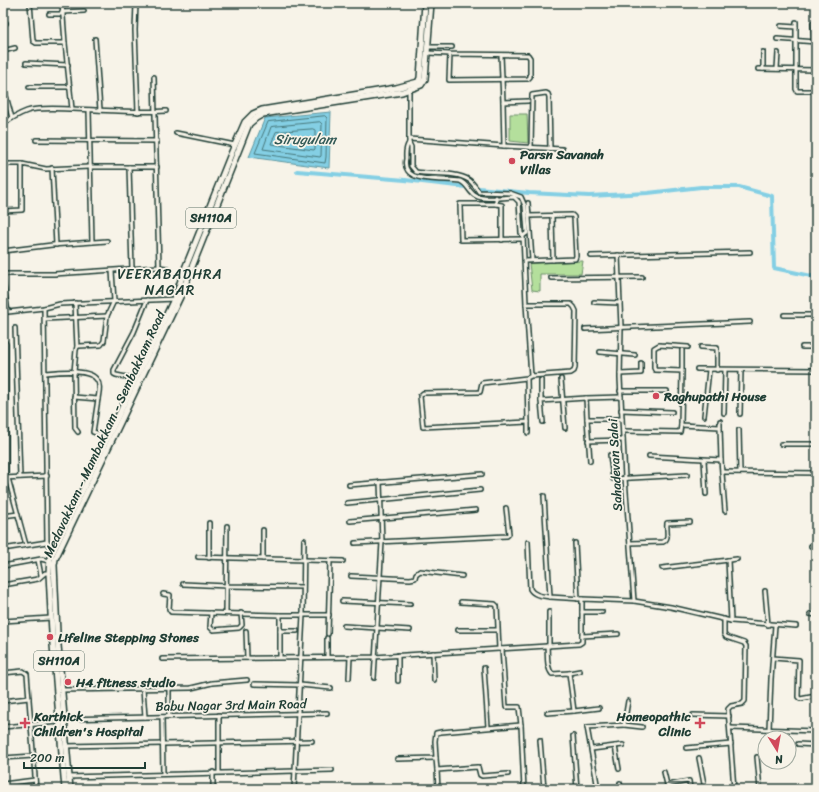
<svg xmlns="http://www.w3.org/2000/svg" width="819" height="792" viewBox="0 0 819 792" font-family="Sriracha,sans-serif">
  <style>
    .green { fill: #b4df9c; stroke: #6a8e68 }
    .water { fill: #84cfe4; stroke: #5c959e }
    .lines { fill: none; stroke-linecap: round; stroke-linejoin: round }
    .shore { stroke: #47777a; stroke-width: 1 }
    .canal { stroke: #84cfe4; stroke-width: 4 }
    .street-casing { stroke: #1f3d34; stroke-width: 6 }
    .primary-casing { stroke: #1f3d34; stroke-width: 8 }
    .street { stroke: #f7f3e8; stroke-width: 3 }
    .primary { stroke: #f7f3e8; stroke-width: 5 }
    .poi-dot { fill: #d1495b; stroke: #f7f3e8; stroke-width: 1.5 }
    .labels { text-anchor: middle; dominant-baseline: central; stroke-width: 3.5; stroke-linejoin: round; paint-order: stroke }
    .shield { fill: #f7f3e8; stroke: #60746a; stroke-width: 1 }
    .shield-label { font-size: 12px; font-weight: bold; fill: #1f3d34 }
    .poi-label { font-size: 13px; font-weight: bold; fill: #1f3d34; stroke: #f7f3e8; text-anchor: start }
    .street-label { font-size: 13px; fill: #1f3d34; stroke: #f7f3e8 }
    .water-label { font-size: 14px; font-style: italic; fill: #335a57; stroke: #f7f3e8 }
    .neighbourhood-label { font-size: 14px; letter-spacing: 1px; fill: #1f3d34; stroke: #f7f3e8 }
  </style>
  <rect width="100%" height="100%" fill="#f7f3e8"/>
  <filter id="ink" filterUnits="userSpaceOnUse"><feTurbulence type="fractalNoise" baseFrequency=".025" numOctaves="2"/><feDisplacementMap in="SourceGraphic" scale="8" xChannelSelector="R" yChannelSelector="G"/><feConvolveMatrix kernelMatrix="1 2 1 2 8 2 1 2 1" color-interpolation-filters="sRGB"/></filter>
  <g filter="url(#ink)">
    <g class="green">
      <polygon points="510,114 527,114 528,143 510,141"/>
      <polygon points="583,261 581,274 540,274 540,291 532,290 529,263"/>
    </g>
    <polygon class="water" points="331,112 329,168 249,157 265,118"/>
    <g class="lines">
      <g class="shore">
        <polygon points="325,116 327,118 326,157 325,163 255,153 268,122"/>
        <polygon points="320,122 322,124 321,156 320,157 263,149 271,127"/>
        <polygon points="313,129 315,130 315,149 314,150 271,144 276,132"/>
      </g>
      <g class="canal">
        <polyline points="297,171 405,180 466,187"/>
        <polyline points="478,188 529,193 589,196 648,193 701,187 739,187 772,196 774,268 816,277"/>
      </g>
      <defs>
        <g id="street">
          <polyline points="30,3 33,41 36,43 65,43 62,3"/>
          <polyline points="136,3 135,30 138,112"/>
          <polyline points="62,12 84,11"/>
          <polyline points="49,14 63,14"/>
          <polyline points="796,22 796,89 797,91 816,91"/>
          <polyline points="3,23 6,23"/>
          <polyline points="813,23 814,42"/>
          <polyline points="781,26 796,27"/>
          <polyline points="95,39 100,110"/>
          <polyline points="777,39 816,42"/>
          <polyline points="65,43 72,109"/>
          <polyline points="428,47 452,47"/>
          <polyline points="3,51 15,48"/>
          <polyline points="428,53 450,54 528,55 530,58 530,77 528,79 449,80 450,54"/>
          <polyline points="501,55 503,102"/>
          <polyline points="26,63 68,65"/>
          <polyline points="758,69 816,70"/>
          <polyline points="763,69 763,52"/>
          <polyline points="777,69 778,53"/>
          <polyline points="815,70 815,54"/>
          <polyline points="154,77 159,267"/>
          <polyline points="3,85 12,118"/>
          <polyline points="29,87 70,87"/>
          <path d="M 409,90 L 409,143 C 405,148 406,153 406,159 C 405,163 405,167 408,171 C 415,182 447,179 460,181 C 468,184 469,193 476,196 C 484,201 504,197 514,197 L 519,202 L 521,233 L 523,236 L 526,304"/>
          <polyline points="89,110 92,242"/>
          <path d="M 3,125 C 10,119 19,114 27,111 C 38,107 61,109 73,109 C 104,110 135,113 166,111"/>
          <polyline points="176,133 235,145"/>
          <polyline points="409,139 504,146 562,149"/>
          <polyline points="36,140 157,141"/>
          <path d="M 409,143 L 411,147 L 411,166 L 416,172 C 431,175 456,171 469,180 C 473,183 476,188 479,192 L 510,193 L 521,197 L 525,206 L 527,233 L 523,236"/>
          <polyline points="504,146 503,102 528,101"/>
          <polyline points="531,148 532,95 546,93 548,94 549,97 550,149"/>
          <polyline points="3,164 22,164 46,169 89,167 157,167"/>
          <polyline points="129,167 132,269"/>
          <polyline points="52,168 56,245"/>
          <polyline points="496,197 496,204 460,204 461,240 523,239"/>
          <polyline points="528,203 532,260"/>
          <polyline points="496,204 502,205 502,240"/>
          <polyline points="3,211 22,210 22,164"/>
          <polyline points="552,216 553,260"/>
          <polyline points="3,251 52,245 107,241"/>
          <polyline points="618,255 621,327 620,378 625,478 634,601"/>
          <polyline points="591,256 750,252"/>
          <polyline points="525,261 575,259 576,256 574,217 572,215 529,216"/>
          <polyline points="3,274 54,274 159,267 166,268"/>
          <polyline points="551,278 642,277"/>
          <polyline points="3,280 8,312 44,308 60,304 175,299"/>
          <polyline points="594,302 620,303"/>
          <polyline points="75,303 77,347"/>
          <polyline points="44,308 47,542 50,548 54,551"/>
          <polyline points="784,315 816,315"/>
          <polyline points="45,319 107,316"/>
          <polyline points="15,328 20,477"/>
          <polyline points="585,329 750,322"/>
          <polyline points="3,341 5,342 6,344 6,478"/>
          <polyline points="688,347 659,345 654,348 654,368 655,370 682,371 681,425 720,427 721,460 725,511"/>
          <polyline points="701,347 717,348 717,370"/>
          <polyline points="802,347 816,347"/>
          <polyline points="600,352 635,355"/>
          <polyline points="697,369 816,370"/>
          <polyline points="682,371 682,350"/>
          <path d="M 45,373 C 57,372 90,368 97,380 C 101,385 99,392 98,399"/>
          <polyline points="620,374 641,373 641,363"/>
          <polyline points="527,378 482,383 480,392 423,393 420,396 423,427 528,422 527,378 531,376 571,373 574,371 575,368 576,311 574,307 571,304 526,304 531,376"/>
          <polyline points="136,379 116,375 114,374 114,370 134,332 147,300"/>
          <polyline points="561,379 565,428"/>
          <polyline points="541,380 541,401"/>
          <polyline points="620,391 667,391"/>
          <polyline points="74,397 98,399 93,432 108,436"/>
          <polyline points="586,398 587,419 622,419"/>
          <polyline points="621,410 672,412"/>
          <polyline points="724,413 725,370"/>
          <polyline points="740,414 741,370"/>
          <polyline points="704,416 709,370"/>
          <polyline points="587,419 590,461"/>
          <polyline points="528,422 528,433"/>
          <polyline points="543,422 541,401 586,398 621,397"/>
          <polyline points="720,427 720,421"/>
          <polyline points="816,429 816,427"/>
          <polyline points="739,430 740,472"/>
          <polyline points="623,431 680,432 681,425"/>
          <polyline points="78,432 75,428 74,372 76,350 77,347 79,346 101,345 104,341 107,316 114,301 112,271"/>
          <polyline points="588,441 623,440"/>
          <polyline points="781,444 816,444"/>
          <polyline points="610,455 613,479 687,475"/>
          <polyline points="649,456 721,460"/>
          <polyline points="704,460 706,494"/>
          <polyline points="722,472 816,473"/>
          <polyline points="3,478 47,476"/>
          <polyline points="8,478 26,545"/>
          <polyline points="349,485 482,474"/>
          <polyline points="544,496 550,597 582,599"/>
          <polyline points="347,503 480,490"/>
          <polyline points="3,516 18,514"/>
          <polyline points="350,521 476,510"/>
          <polyline points="263,530 263,559"/>
          <path d="M 528,542 L 530,589 C 534,596 543,596 550,597"/>
          <polyline points="355,543 507,536 509,534 506,508"/>
          <polyline points="575,543 578,599"/>
          <path d="M 630,543 L 663,542 C 670,539 666,530 667,523 L 690,522"/>
          <polyline points="811,546 816,546"/>
          <polyline points="3,549 47,542"/>
          <polyline points="198,557 343,561"/>
          <polyline points="209,558 209,523"/>
          <polyline points="38,560 41,575"/>
          <polyline points="728,560 731,621"/>
          <polyline points="3,566 41,559 49,561"/>
          <polyline points="662,568 737,559"/>
          <polyline points="351,576 410,579 415,578 416,574 420,571 462,576"/>
          <polyline points="183,584 227,586 303,587"/>
          <polyline points="3,585 38,579 45,573 49,573"/>
          <polyline points="765,591 768,625"/>
          <polyline points="163,594 170,595 169,609 171,612 280,615 329,615"/>
          <polyline points="342,601 410,604"/>
          <polyline points="461,602 495,604 497,606 499,649"/>
          <polyline points="582,612 602,612"/>
          <polyline points="211,613 210,627 213,630 239,628 242,625 241,613"/>
          <polyline points="226,613 227,526"/>
          <polyline points="810,614 816,615"/>
          <polyline points="280,615 280,631 297,631"/>
          <polyline points="724,619 724,634 726,637 744,643 746,646 745,701 742,704 731,706 728,709 734,789"/>
          <polyline points="3,621 51,618"/>
          <polyline points="344,626 410,630"/>
          <polyline points="458,630 497,630"/>
          <polyline points="246,631 247,658"/>
          <polyline points="280,631 280,657"/>
          <polyline points="328,634 330,561"/>
          <polyline points="582,636 618,634"/>
          <polyline points="549,646 549,612"/>
          <polyline points="502,649 506,707 519,707 521,725"/>
          <polyline points="433,653 434,680"/>
          <polyline points="398,655 398,681"/>
          <polyline points="327,657 327,638"/>
          <polyline points="773,658 799,660 798,697 800,699 816,696"/>
          <polyline points="162,659 374,657 579,644 582,642 582,599 634,601 671,607 731,621 796,626"/>
          <polyline points="484,668 488,727"/>
          <polyline points="3,673 23,671 27,674 36,789"/>
          <polyline points="569,673 580,671"/>
          <polyline points="349,678 350,657"/>
          <polyline points="374,678 382,542 380,482"/>
          <polyline points="254,684 300,685 331,688"/>
          <polyline points="143,689 145,717"/>
          <polyline points="61,690 191,688 212,683 247,680"/>
          <polyline points="3,701 29,698"/>
          <polyline points="574,711 599,708"/>
          <path d="M 547,713 L 574,711 L 569,673 L 552,674 C 546,667 548,655 547,646"/>
          <polyline points="219,715 219,772"/>
          <polyline points="693,715 729,716"/>
          <polyline points="169,716 169,688"/>
          <polyline points="162,717 163,774"/>
          <polyline points="63,719 327,713"/>
          <polyline points="624,725 642,727"/>
          <polyline points="3,727 59,722"/>
          <polyline points="730,728 816,731"/>
          <polyline points="769,729 771,679 775,625"/>
          <polyline points="573,736 577,789"/>
          <polyline points="540,740 544,789"/>
          <polyline points="798,744 816,745"/>
          <polyline points="66,746 312,741"/>
          <polyline points="615,746 619,769"/>
          <polyline points="686,748 731,744"/>
          <polyline points="592,749 623,745"/>
          <polyline points="757,757 760,789"/>
          <polyline points="3,758 33,756"/>
          <polyline points="436,758 437,770"/>
          <polyline points="699,758 705,789"/>
          <polyline points="397,759 436,758 435,741 436,733 441,732 521,725 524,789"/>
          <polyline points="213,772 213,789"/>
          <polyline points="664,772 668,789"/>
          <polyline points="68,777 332,770"/>
          <polyline points="620,783 621,789"/>
          <polyline points="3,784 35,780"/>
          <polyline points="667,785 689,781 690,789"/>
          <polyline points="815,788 815,789"/>
          <polyline points="294,789 303,615 304,540"/>
          <polyline points="438,789 437,770 477,767 478,767 480,775 482,776 508,774"/>
          <polyline points="598,789 587,727 624,725 628,701"/>
        </g>
        <g id="primary">
          <polyline points="65,789 52,633 49,573 50,558 176,295 184,271 231,154 245,122 253,114 262,110 396,88 418,82 420,78 425,3"/>
          <polyline points="70,789 57,633 54,565 55,559 180,297 249,124 256,118 263,114 402,92 416,87 421,85 425,79 431,3"/>
        </g>
      </defs>
      <use href="#street" class="street-casing"/>
      <use href="#primary" class="primary-casing"/>
      <use href="#street" class="street"/>
      <use href="#primary" class="primary"/>
    </g>
  </g>
  <g class="poi-dot">
    <circle cx="512" cy="161" r="4"/>
    <circle cx="656" cy="396" r="4"/>
    <circle cx="50" cy="637" r="4"/>
    <circle cx="68" cy="682" r="4"/>
    <path d="M23 717h4v4h4v4h-4v4h-4v-4h-4v-4h4z"/>
    <path d="M698 717h4v4h4v4h-4v4h-4v-4h-4v-4h4z"/>
  </g>
  <g class="labels">
    <g class="shield">
      <rect x="186" y="208" width="50" height="20" rx="3"/>
      <rect x="34" y="651" width="50" height="20" rx="3"/>
    </g>
    <g class="shield-label">
      <text x="211" y="218">SH110A</text>
      <text x="59" y="661">SH110A</text>
    </g>
    <g class="poi-label">
      <text x="520" y="154">Parsn Savanah<tspan x="520" dy="15">Villas</tspan></text>
      <text x="664" y="396">Raghupathi House</text>
      <text x="58" y="637">Lifeline Stepping Stones</text>
      <text x="76" y="682">H4 fitness studio</text>
      <text x="34" y="716">Karthick<tspan x="34" dy="15">Children's Hospital</tspan></text>
      <text x="691" y="716" text-anchor="end">Homeopathic<tspan x="691" dy="15">Clinic</tspan></text>
    </g>
    <g class="street-label">
      <text transform="translate(104 434) rotate(-65)">Medavakkam - Mambakkam - Sembakkam Road</text>
      <text transform="translate(615 465) rotate(-93)">Sahadevan Salai</text>
      <text transform="translate(231 705) rotate(-1)">Babu Nagar 3rd Main Road</text>
    </g>
    <g class="water-label">
      <text x="305" y="139">Sirugulam</text>
    </g>
    <g class="neighbourhood-label">
      <text x="170" y="274">VEERABADHRA<tspan x="170" dy="16">NAGAR</tspan></text>
    </g>
  </g>
  <rect width="819" height="792" fill="none" stroke="#f7f3e8" stroke-width="16"/>
  <rect x="8" y="8" width="803" height="776" fill="none" stroke="#1f3d34" stroke-width="1.5" filter="url(#ink)"/>
  <g transform="translate(777 750) rotate(169)"><circle r="19" fill="#f7f3e8" stroke="#a1aaa0"/>
  <path d="M0-3L7 15L0 10L-7 15Z" fill="#d1495b"/>
  <text y="-6" font-size="11" font-weight="bold" text-anchor="middle" fill="#1f3d34">N</text>
  </g>
  <path d="M24 762v6h121v-6" fill="none" stroke="#1f3d34" stroke-width="2"/>
  <text x="30" y="762" font-size="12" fill="#1f3d34" stroke="#f7f3e8" stroke-width="3" paint-order="stroke">200 m</text>
</svg>
